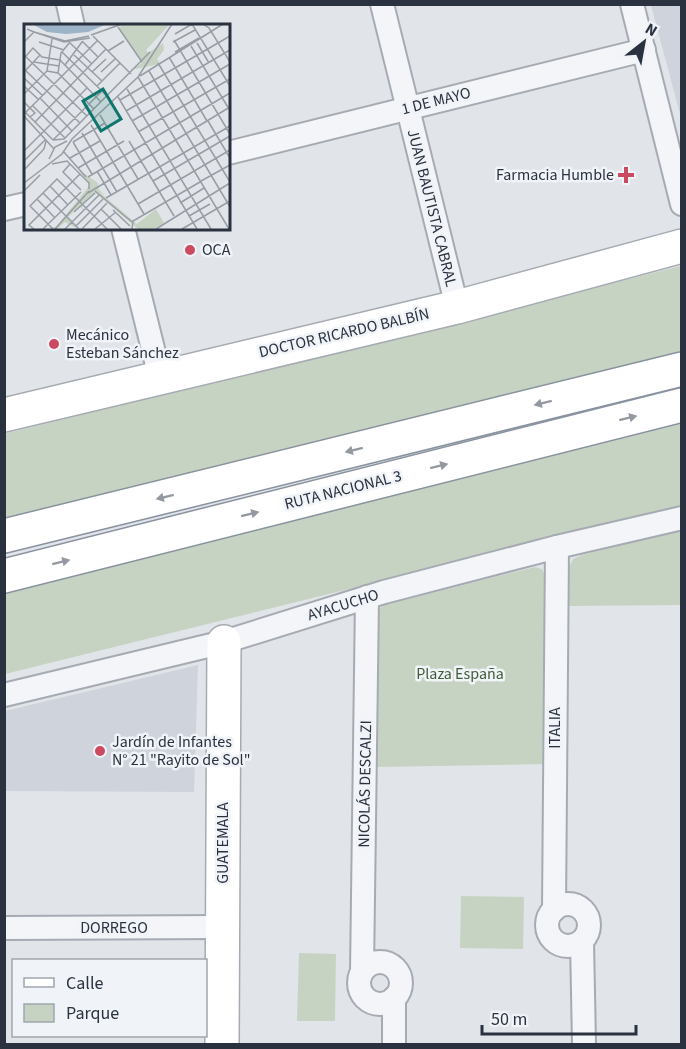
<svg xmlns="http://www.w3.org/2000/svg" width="686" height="1049" viewBox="0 0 686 1049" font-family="'Source Sans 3',sans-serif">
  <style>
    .built { fill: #cfd3db }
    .green { fill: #c7d3c2 }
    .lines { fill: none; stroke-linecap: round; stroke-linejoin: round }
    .street-casing { stroke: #a6abb3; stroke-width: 26 }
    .secondary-casing { stroke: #a6abb3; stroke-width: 36 }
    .highway-casing { stroke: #89929f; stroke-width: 36 }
    .street { stroke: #f4f5f8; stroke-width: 22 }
    .secondary { stroke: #fff; stroke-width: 33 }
    .highway { stroke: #fff; stroke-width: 33 }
    .oneway { fill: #9498a0 }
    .poi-dot { fill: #cb4a60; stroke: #f0f3f7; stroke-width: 2 }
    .labels { text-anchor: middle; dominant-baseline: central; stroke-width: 5; stroke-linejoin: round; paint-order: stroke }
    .street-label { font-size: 16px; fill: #2a3240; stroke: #f0f3f7 }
    .poi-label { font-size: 16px; fill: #2a3240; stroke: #f0f3f7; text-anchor: start }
    .park-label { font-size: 16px; fill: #3f5c37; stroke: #f0f3f7 }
    .inset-road { fill: none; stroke: #989da5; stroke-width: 1.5 }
    .view { fill: #0f766e; fill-opacity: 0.15; stroke: #0f766e; stroke-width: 3 }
    .inset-edge { fill: none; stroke: #2a3240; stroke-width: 3 }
  </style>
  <rect width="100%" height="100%" fill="#e1e4e9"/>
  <g class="built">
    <polygon points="651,5 681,5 681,118"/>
    <polygon points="198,665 194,792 5,791 5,711"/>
  </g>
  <g class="green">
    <polygon points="681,266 681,356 5,524 4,434"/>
    <polygon points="681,419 681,507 5,674 4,589"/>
    <polygon points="681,530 681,605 568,606 569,567 573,559 582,555"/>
    <polygon points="535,567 542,569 547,580 546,764 376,767 377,613 381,607 387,604"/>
    <polygon points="461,896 524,897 523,949 460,948"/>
    <polygon points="299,953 336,954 335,1021 297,1021"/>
  </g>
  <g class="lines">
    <defs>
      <g id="street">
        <polyline points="68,4 73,26"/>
        <polyline points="382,4 457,307"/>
        <polyline points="632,4 682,204"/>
        <polyline points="228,153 644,50"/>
        <polyline points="4,209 26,204"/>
        <polyline points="123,228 160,377"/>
        <polyline points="4,695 224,642 384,592 557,547 682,518"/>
        <circle cx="568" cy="925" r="21"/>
        <polyline points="554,910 557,547"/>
        <polyline points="4,928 223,927"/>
        <polyline points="582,941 584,1044"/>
        <circle cx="380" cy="983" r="21"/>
        <polyline points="362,972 367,597"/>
        <polyline points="394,1044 394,998"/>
      </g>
      <g id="secondary">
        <polyline points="4,415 457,307 682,246"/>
        <polyline points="222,1044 224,642"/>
      </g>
      <g id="highway">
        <polyline points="4,536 682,369"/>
        <polyline points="4,576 682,405"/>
      </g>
    </defs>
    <use href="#street" class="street-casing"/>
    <use href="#secondary" class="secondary-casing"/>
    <use href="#highway" class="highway-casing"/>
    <use href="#street" class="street"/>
    <use href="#secondary" class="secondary"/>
    <use href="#highway" class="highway"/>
  </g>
  <defs><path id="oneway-solid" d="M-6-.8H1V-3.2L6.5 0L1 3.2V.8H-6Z" transform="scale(1.5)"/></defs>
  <g class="oneway">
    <use href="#oneway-solid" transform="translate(543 403) rotate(166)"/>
    <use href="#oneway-solid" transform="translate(628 418) rotate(-14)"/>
    <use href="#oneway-solid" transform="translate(354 450) rotate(166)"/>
    <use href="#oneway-solid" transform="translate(439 466) rotate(-14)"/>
    <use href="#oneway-solid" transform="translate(165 497) rotate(166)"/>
    <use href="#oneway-solid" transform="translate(250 514) rotate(-14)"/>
    <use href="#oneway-solid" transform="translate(61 562) rotate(-14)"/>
  </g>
  <g class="poi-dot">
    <path d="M623 166h6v6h6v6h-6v6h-6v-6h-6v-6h6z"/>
    <circle cx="190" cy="250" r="6"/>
    <circle cx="54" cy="344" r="6"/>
    <circle cx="100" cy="751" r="6"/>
  </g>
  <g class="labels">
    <g class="street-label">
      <text transform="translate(436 101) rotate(-14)">1 DE MAYO</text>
      <text transform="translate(432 208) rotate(76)">JUAN BAUTISTA CABRAL</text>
      <text transform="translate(344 333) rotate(-13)">DOCTOR RICARDO BALBÍN</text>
      <text transform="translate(343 490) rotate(-14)">RUTA NACIONAL 3</text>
      <text transform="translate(343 605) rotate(-17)">AYACUCHO</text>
      <text transform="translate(555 728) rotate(-90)">ITALIA</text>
      <text transform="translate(365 784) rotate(-89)">NICOLÁS DESCALZI</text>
      <text transform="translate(223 843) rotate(-90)">GUATEMALA</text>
      <text x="114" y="928">DORREGO</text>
    </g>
    <g class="poi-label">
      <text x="614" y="175" text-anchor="end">Farmacia Humble</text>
      <text x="202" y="250">OCA</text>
      <text x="66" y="335">Mecánico<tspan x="66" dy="18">Esteban Sánchez</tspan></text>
      <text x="112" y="742">Jardín de Infantes<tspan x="112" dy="18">N° 21 "Rayito de Sol"</tspan></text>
    </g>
    <g class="park-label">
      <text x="460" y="674">Plaza España</text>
    </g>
  </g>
  <g transform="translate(24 24)">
    <rect width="206" height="206" fill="#e1e4e9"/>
    <path d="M 99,0 L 146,0 L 122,26 L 124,29 L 139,19 L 140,26 L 133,35 L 136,40 L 106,46 L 118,39 L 95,4 ZM 55,146 L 74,159 L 75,166 L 82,172 L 75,168 L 113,200 L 132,185 L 140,199 L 130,205 L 114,205 L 72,169 L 58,180 L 59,187 L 56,182 L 44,193 L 54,205 L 41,198 L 33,205 L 27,203 L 32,203 L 66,161 Z" fill="#c7d3c2"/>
    <path d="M 8,0 L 83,0 L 64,8 L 42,10 L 23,8 Z" fill="#9db3c8"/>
    <path class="inset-road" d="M 179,0 L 185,4 L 206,38M 94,3 L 118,38M 151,10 L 168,0 L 206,62M 67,11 L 98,0M 65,12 L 41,17 L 10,8 L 40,18 L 66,14M 69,12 L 107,50M 150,16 L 194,90M 58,17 L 74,33M 0,18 L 10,8 L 3,5M 15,18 L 40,26M 149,18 L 171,6M 46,19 L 68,40M 173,19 L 185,39M 167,22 L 205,85M 84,27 L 100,17M 38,28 L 83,72M 151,28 L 175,14M 0,31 L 63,92M 50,31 L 78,57M 1,33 L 9,24 L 18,33 L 36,36M 145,33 L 183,97M 36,36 L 77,78M 10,38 L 35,42M 134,39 L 206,158M 41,41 L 58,18M 0,45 L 56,99M 1,47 L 16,31M 23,47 L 34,49 L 70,85M 125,47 L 206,183M 68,48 L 82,35M 77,48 L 91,35M 34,49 L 37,29 L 46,18M 116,52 L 199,0M 114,53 L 205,205M 0,54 L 19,72M 0,62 L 15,76M 73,62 L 96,39M 103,65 L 187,205M 0,70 L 23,47 L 28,15M 94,73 L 173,205M 16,74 L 48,107M 96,76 L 206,12M 0,78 L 11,89 L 6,93M 9,82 L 41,114M 0,87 L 29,116M 102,87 L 206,26M 0,90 L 73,17M 194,90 L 206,110M 76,91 L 114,155M 0,92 L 30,125M 108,97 L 206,40M 184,97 L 206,134M 11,98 L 82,25M 67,101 L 120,190M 114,108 L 206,55M 58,109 L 93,168M 29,116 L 40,115 L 126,28M 29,116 L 78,67M 105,117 L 150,192M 49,118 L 68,150M 49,118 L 81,99M 0,127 L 63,64M 39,127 L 62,153M 46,134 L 76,117M 25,135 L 31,123 L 43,117M 0,137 L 21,116M 28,140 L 43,137 L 65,159 L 65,165M 46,140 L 39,148 L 57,166M 54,144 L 100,117M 0,146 L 20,125 L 22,117M 73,147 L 87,171M 64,153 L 206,69M 129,157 L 206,112M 177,157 L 206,141M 0,159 L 38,130 L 48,115 L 114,53 L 148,0M 26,162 L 44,181M 0,167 L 16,151M 71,167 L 108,198M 19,169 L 55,205M 64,169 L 206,83M 82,174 L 206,102M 13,175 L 31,194M 156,179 L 180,164M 114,180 L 206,126M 77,185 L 97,205M 89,186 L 106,202M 50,188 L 71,169M 165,192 L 186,180M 52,202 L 79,175M 10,205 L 5,201 L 56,150M 19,205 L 57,168M 29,205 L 6,182 L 33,155 L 83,205M 31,205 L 65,167M 41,205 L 75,171M 58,205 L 83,179M 71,205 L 92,188M 108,205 L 109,197 L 176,158M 132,205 L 206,159M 158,205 L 206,177"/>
    <path class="view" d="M 79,65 L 97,95 L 77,107 L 59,77 Z"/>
    <rect width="206" height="206" class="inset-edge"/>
  </g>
  <rect width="686" height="1049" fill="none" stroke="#2a3240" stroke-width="12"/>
  <rect x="12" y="959" width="195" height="78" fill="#f0f3f7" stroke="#a1a6ae" stroke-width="1.5"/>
  <rect x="24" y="978" width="30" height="9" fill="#ffffff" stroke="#a1a6ae" stroke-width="1.5"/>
  <text x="66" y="989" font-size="18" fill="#2a3240">Calle</text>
  <rect x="24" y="1004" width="30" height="18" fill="#c7d3c2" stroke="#a1a6ae" stroke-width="1.5"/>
  <text x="66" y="1019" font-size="18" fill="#2a3240">Parque</text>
  <g transform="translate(644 42) rotate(31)" stroke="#f0f3f7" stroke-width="4.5" paint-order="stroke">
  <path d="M0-4.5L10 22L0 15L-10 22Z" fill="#2a3240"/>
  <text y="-9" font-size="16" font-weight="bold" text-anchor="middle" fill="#2a3240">N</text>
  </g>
  <path d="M482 1025v9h154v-9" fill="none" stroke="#2a3240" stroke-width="3"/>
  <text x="491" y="1025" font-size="18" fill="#2a3240" stroke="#f0f3f7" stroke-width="4.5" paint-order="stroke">50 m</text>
</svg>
